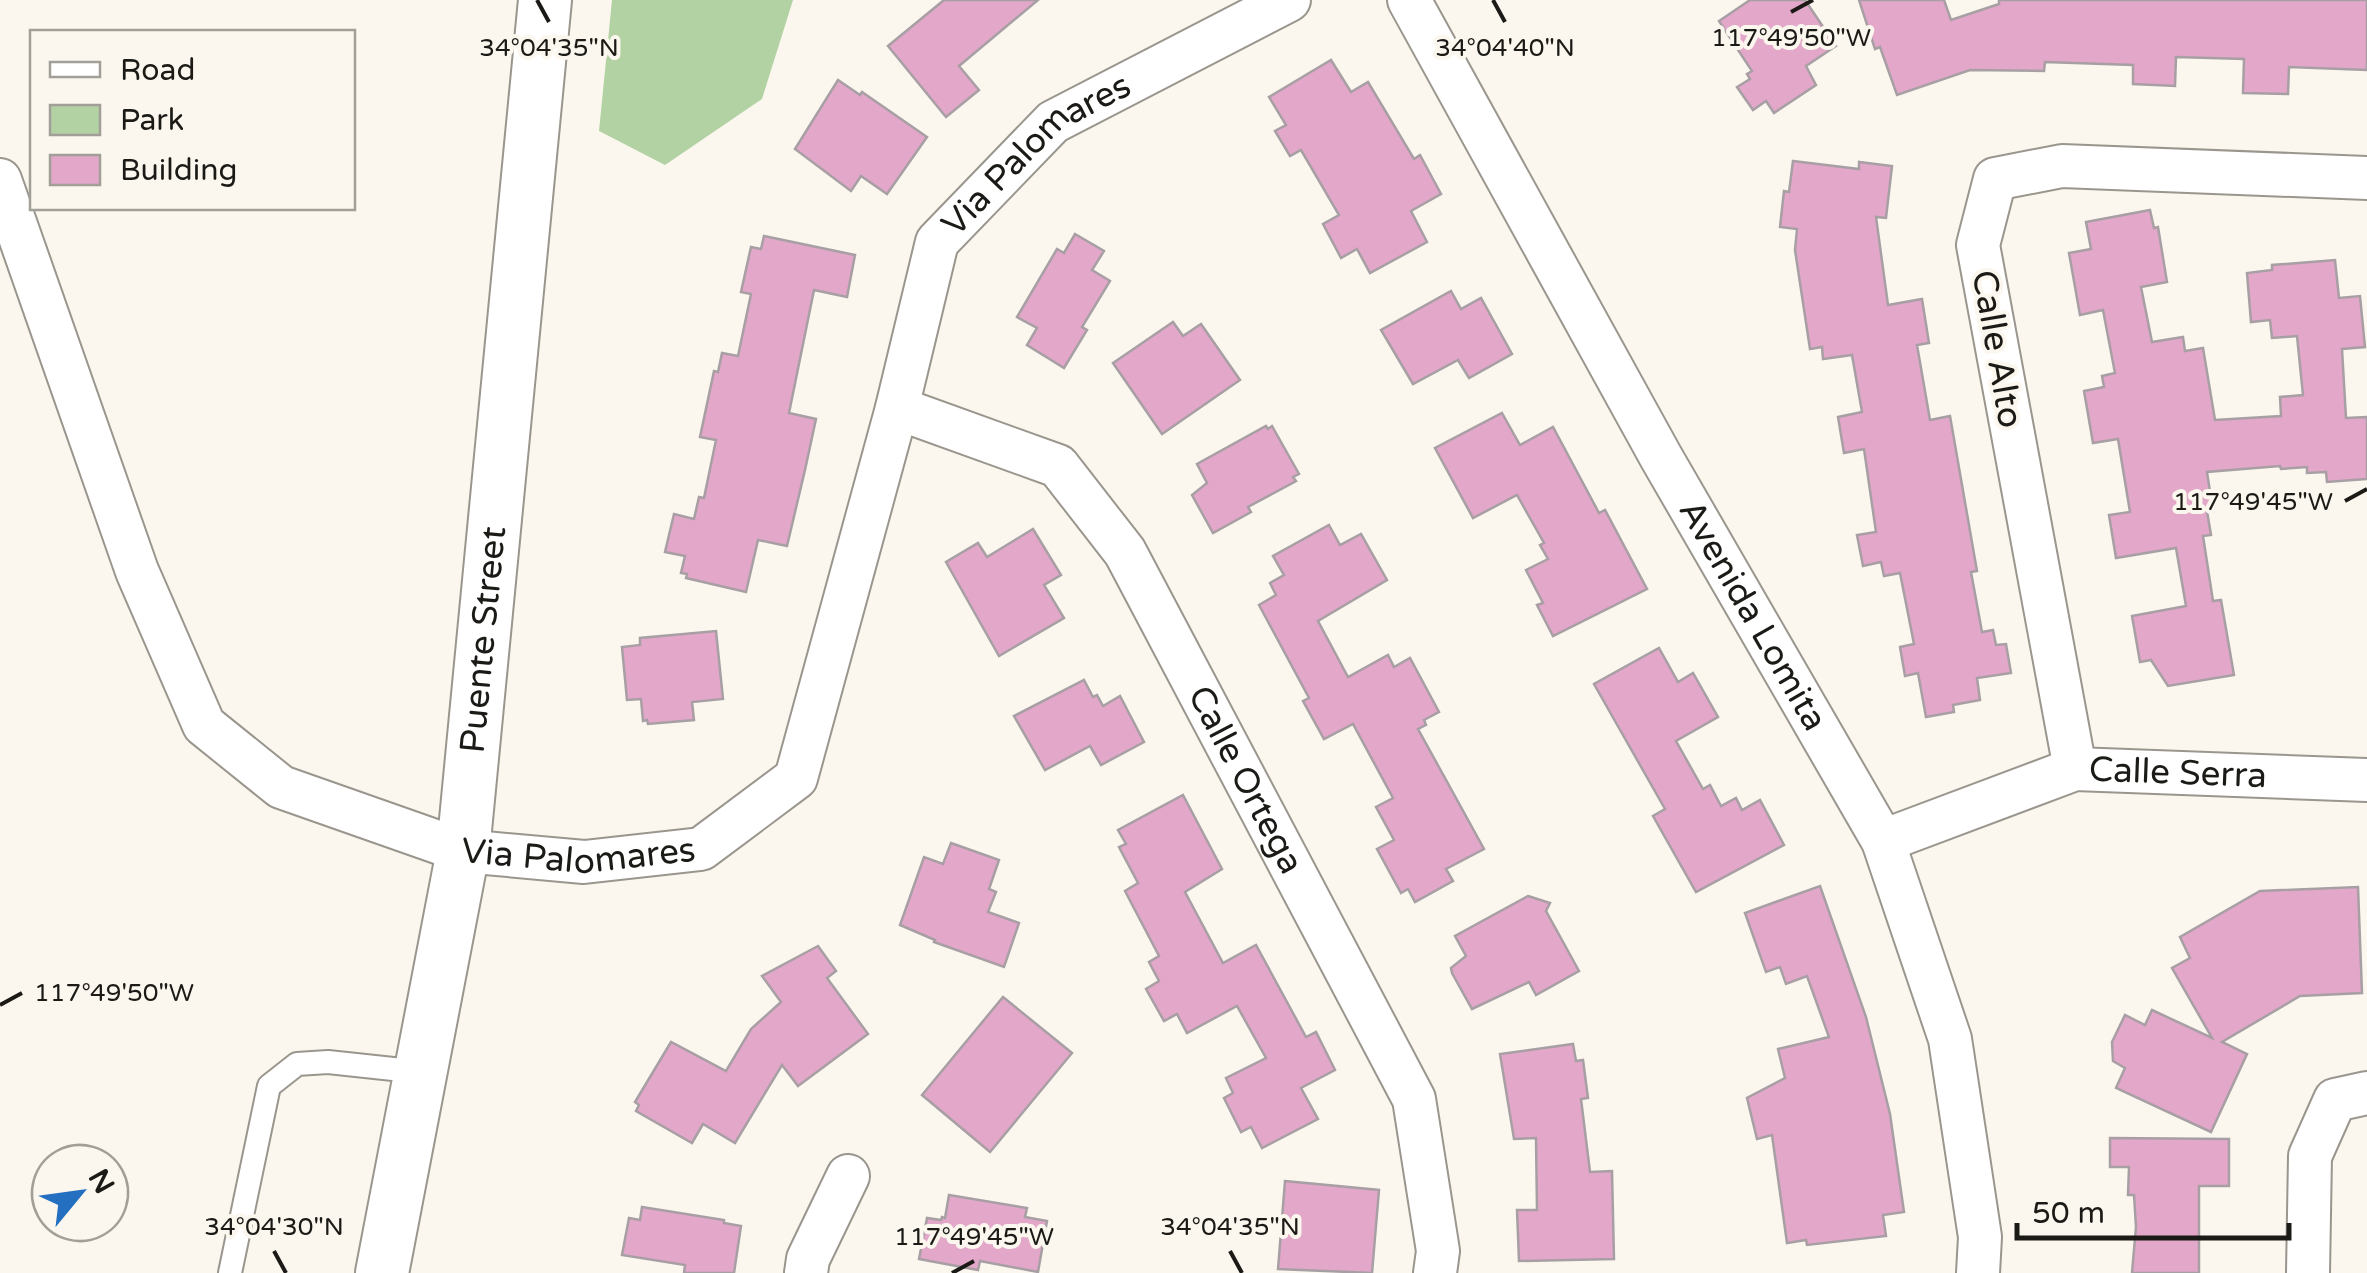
<svg xmlns="http://www.w3.org/2000/svg" width="2367" height="1273" viewBox="0 0 2367 1273" font-family="'Varela Round',sans-serif">
  <style>
    .green { fill: #b2d2a3 }
    .building { fill: #e3a7c9; stroke: #a89fa4; stroke-width: 2.5 }
    .lines { fill: none; stroke-linecap: round; stroke-linejoin: round }
    .service-casing { stroke: #9a968e; stroke-width: 26 }
    .minor-casing { stroke: #9a968e; stroke-width: 46 }
    .tertiary-casing { stroke: #9a968e; stroke-width: 56 }
    .service { stroke: #fff; stroke-width: 22 }
    .minor { stroke: #fff; stroke-width: 42 }
    .tertiary { stroke: #fff; stroke-width: 52 }
    .ticks { fill: none; stroke: #1b1a16; stroke-width: 4 }
    .labels { text-anchor: middle; dominant-baseline: central; stroke-width: 8; stroke-linejoin: round; paint-order: stroke }
    .street-label { font-size: 35px; fill: #1b1a16; stroke: #fbf7ee }
    .ticks-label { font-size: 25px; text-anchor: middle; fill: #1b1a16; stroke: #fbf7ee; stroke-width: 8; stroke-linejoin: round; paint-order: stroke }
  </style>
  <rect width="100%" height="100%" fill="#fbf7ee"/>
  <polygon class="green" points="612,0 793,0 762,99 665,165 599,131"/>
  <g class="building">
    <polygon points="944,0 1038,0 959,66 979,90 946,117 888,46"/>
    <polygon points="1750,0 1805,0 1836,46 1806,66 1816,85 1774,113 1766,101 1753,110 1737,87 1750,79 1747,74 1752,71 1719,21"/>
    <polygon points="1859,0 1944,0 1951,20 1999,4 1999,0 2367,0 2367,70 2289,67 2288,94 2243,93 2244,59 2176,57 2175,86 2133,84 2133,65 2045,62 2044,71 1970,70 1897,95 1880,47 1875,49"/>
    <polygon points="1331,60 1351,92 1368,82 1414,159 1420,155 1441,194 1411,211 1427,242 1370,273 1357,249 1341,258 1323,224 1339,215 1301,150 1290,156 1275,131 1286,125 1269,97"/>
    <polygon points="838,80 860,95 862,92 927,137 887,194 861,176 851,191 795,149"/>
    <polygon points="1793,161 1859,169 1859,162 1892,166 1886,218 1876,217 1888,305 1922,299 1929,343 1917,345 1930,420 1950,416 1977,571 1971,572 1982,632 1993,630 1996,645 2006,644 2011,673 1977,678 1980,700 1953,705 1954,712 1926,717 1918,673 1905,676 1900,647 1914,644 1900,573 1884,576 1881,562 1863,566 1857,535 1876,532 1864,449 1844,453 1838,417 1862,412 1852,355 1823,359 1822,347 1810,349 1795,250 1797,229 1780,227 1784,191 1789,192"/>
    <polygon points="2150,210 2154,228 2158,227 2167,282 2141,287 2152,342 2183,337 2185,351 2203,348 2215,420 2281,416 2280,397 2303,395 2297,336 2272,338 2270,320 2251,322 2247,273 2272,270 2272,265 2335,260 2339,298 2360,296 2365,347 2342,349 2346,418 2367,417 2367,479 2327,482 2326,472 2307,473 2307,467 2281,469 2280,466 2207,472 2213,511 2207,511 2211,535 2203,536 2213,601 2221,600 2234,675 2168,686 2151,660 2140,662 2132,616 2186,606 2176,548 2116,558 2109,515 2130,512 2118,439 2093,443 2084,391 2104,387 2102,376 2115,373 2103,310 2080,315 2069,253 2091,249 2086,222"/>
    <polygon points="1075,234 1104,251 1092,270 1110,281 1082,327 1087,330 1064,368 1027,345 1037,328 1017,317 1057,249 1064,253"/>
    <polygon points="764,236 855,255 847,297 814,290 789,413 816,419 805,470 787,546 758,540 746,592 686,578 687,574 681,573 685,556 665,552 674,514 694,519 699,497 704,498 716,440 700,437 714,371 718,372 722,353 738,356 751,294 741,292 751,247 761,249"/>
    <polygon points="1451,291 1461,309 1481,298 1512,354 1469,378 1458,360 1413,384 1381,330"/>
    <polygon points="1173,322 1183,336 1201,324 1240,380 1162,434 1113,363"/>
    <polygon points="1502,413 1520,445 1553,427 1599,513 1605,510 1647,589 1553,636 1537,605 1543,603 1526,570 1548,559 1540,545 1544,543 1517,495 1473,518 1435,448"/>
    <polygon points="1266,426 1268,429 1272,426 1299,474 1293,477 1296,481 1248,507 1251,512 1213,533 1192,495 1207,483 1197,464"/>
    <polygon points="1329,525 1340,545 1361,534 1387,580 1318,621 1348,677 1388,655 1394,667 1410,658 1439,712 1424,720 1426,725 1418,729 1484,849 1446,869 1453,881 1415,902 1408,889 1401,893 1377,849 1394,840 1376,807 1393,798 1353,724 1324,739 1303,701 1309,698 1259,605 1276,595 1270,583 1284,575 1273,556"/>
    <polygon points="1033,529 1061,575 1044,585 1064,618 999,656 946,562 978,543 987,557"/>
    <polygon points="716,631 723,699 692,702 694,720 648,724 647,720 643,721 641,699 627,700 622,647 640,645 640,638"/>
    <polygon points="1659,648 1678,682 1693,673 1718,717 1676,741 1703,789 1710,785 1721,806 1736,798 1742,810 1760,800 1784,845 1696,892 1653,816 1665,809 1594,684"/>
    <polygon points="1084,680 1093,697 1097,695 1103,706 1120,696 1144,742 1101,765 1090,746 1045,770 1014,716"/>
    <polygon points="1183,795 1222,869 1185,892 1223,963 1256,945 1306,1037 1316,1032 1335,1070 1301,1088 1318,1119 1262,1148 1251,1127 1241,1132 1224,1098 1233,1093 1226,1078 1266,1058 1237,1006 1187,1033 1177,1014 1164,1021 1146,989 1159,981 1149,962 1159,956 1125,891 1138,883 1119,847 1126,844 1118,830"/>
    <polygon points="951,843 999,860 989,889 996,892 988,912 1019,923 1004,967 934,942 935,940 900,925 924,857 943,864"/>
    <polygon points="1820,886 1866,1017 1890,1114 1904,1212 1883,1215 1886,1236 1807,1245 1806,1240 1787,1243 1772,1135 1757,1139 1747,1098 1785,1078 1778,1049 1829,1037 1807,976 1786,984 1780,967 1766,972 1745,913"/>
    <polygon points="2358,887 2362,993 2300,996 2222,1042 2247,1054 2211,1132 2116,1088 2125,1068 2113,1061 2112,1042 2125,1015 2145,1025 2152,1010 2212,1038 2172,968 2190,958 2180,937 2260,891"/>
    <polygon points="1528,896 1550,903 1546,911 1579,971 1536,995 1529,982 1472,1009 1452,973 1451,968 1466,956 1455,936"/>
    <polygon points="818,946 836,971 827,978 868,1034 798,1086 782,1065 735,1143 703,1124 692,1143 636,1111 639,1105 635,1102 671,1042 726,1071 751,1029 781,1002 762,976"/>
    <polygon points="1003,997 1072,1053 990,1152 922,1095"/>
    <polygon points="1573,1044 1576,1061 1583,1060 1588,1098 1581,1099 1590,1172 1612,1171 1614,1259 1519,1261 1517,1210 1537,1210 1536,1138 1514,1139 1500,1054"/>
    <polygon points="2110,1138 2229,1139 2229,1186 2199,1186 2199,1273 2132,1273 2136,1227 2134,1195 2128,1195 2129,1167 2110,1167"/>
    <polygon points="1285,1181 1379,1190 1372,1273 1278,1269"/>
    <polygon points="949,1195 1027,1208 1025,1217 1047,1221 1038,1272 980,1261 978,1270 919,1259 927,1218 941,1220 942,1217 945,1218"/>
    <polygon points="642,1207 724,1220 724,1223 741,1226 734,1273 684,1273 685,1265 622,1255 629,1218 640,1220"/>
  </g>
  <g class="lines">
    <defs>
      <polyline id="service" points="230,1273 269,1086 297,1064 328,1062 421,1072"/>
      <g id="minor">
        <path id="s1" d="M 1409,0 L 1661,457 L 1883,841 L 1950,1039 L 1980,1237 L 1978,1273"/>
        <path id="s2" d="M 0,180 L 137,571 L 204,725 L 281,787 L 463,851 L 584,862 L 701,849 L 796,778 L 897,408 L 937,242 L 1053,122 L 1289,0"/>
        <path id="s3" d="M 897,408 L 1058,466 L 1125,552 L 1414,1099 L 1438,1251 L 1435,1273"/>
        <polyline points="2075,769 1978,245 1995,179 2062,166 2367,178"/>
        <path id="s4" d="M 1883,841 L 2075,769 L 2367,780"/>
        <polyline points="806,1273 808,1259 848,1176"/>
        <polyline points="2308,1273 2310,1156 2335,1100 2367,1093"/>
      </g>
      <g id="tertiary">
        <path id="s5" d="M 382,1273 L 463,851 L 545,0"/>
      </g>
    </defs>
    <use href="#service" class="service-casing"/>
    <use href="#minor" class="minor-casing"/>
    <use href="#tertiary" class="tertiary-casing"/>
    <use href="#service" class="service"/>
    <use href="#minor" class="minor"/>
    <use href="#tertiary" class="tertiary"/>
  </g>
  <path class="ticks" d="M 537,0 L 549,22M 1493,0 L 1505,22M 1791,12 L 1813,0M 2345,501 L 2367,489M 0,1005 L 22,993M 274,1251 L 286,1273M 1230,1251 L 1242,1273M 952,1273 L 974,1261"/>
  <g class="labels">
    <g class="street-label">
      <text stroke="none"><textPath href="#s2" startOffset="1920">Via Palomares</textPath></text>
      <text transform="translate(1997 349) rotate(80)">Calle Alto</text>
      <text stroke="none"><textPath href="#s1" startOffset="705">Avenida Lomita</textPath></text>
      <text stroke="none"><textPath href="#s5" startOffset="642">Puente Street</textPath></text>
      <text stroke="none"><textPath href="#s4" startOffset="308">Calle Serra</textPath></text>
      <text stroke="none"><textPath href="#s3" startOffset="538">Calle Ortega</textPath></text>
      <text stroke="none"><textPath href="#s2" startOffset="990">Via Palomares</textPath></text>
    </g>
  </g>
  <g class="ticks-label">
    <text x="1791" y="46">117°49'50"W</text>
    <text x="549" y="56">34°04'35"N</text>
    <text x="1505" y="56">34°04'40"N</text>
    <text x="2253" y="510">117°49'45"W</text>
    <text x="114" y="1001">117°49'50"W</text>
    <text x="274" y="1235">34°04'30"N</text>
    <text x="1230" y="1235">34°04'35"N</text>
    <text x="974" y="1245">117°49'45"W</text>
  </g>
  <rect x="30" y="30" width="325" height="180" fill="#fbf7ee" stroke="#a19f98" stroke-width="2.5"/>
  <rect x="50" y="62" width="50" height="15" fill="#ffffff" stroke="#a19f98" stroke-width="2.5"/>
  <text x="120" y="80" font-size="30" fill="#1b1a16">Road</text>
  <rect x="50" y="105" width="50" height="30" fill="#b2d2a3" stroke="#a19f98" stroke-width="2.5"/>
  <text x="120" y="130" font-size="30" fill="#1b1a16">Park</text>
  <rect x="50" y="155" width="50" height="30" fill="#e3a7c9" stroke="#a19f98" stroke-width="2.5"/>
  <text x="120" y="180" font-size="30" fill="#1b1a16">Building</text>
  <g transform="translate(80 1193) rotate(61)"><circle r="48" fill="#fbf7ee" stroke="#a19f98" stroke-width="2.5"/>
  <path d="M0-8L18 38L0 25L-18 38Z" fill="#246fbf"/>
  <text y="-15" font-size="28" font-weight="bold" text-anchor="middle" fill="#1b1a16">N</text>
  </g>
  <path d="M2017 1223v15h272v-15" fill="none" stroke="#1b1a16" stroke-width="5"/>
  <text x="2032" y="1223" font-size="30" fill="#1b1a16" stroke="#fbf7ee" stroke-width="8" paint-order="stroke">50 m</text>
</svg>
